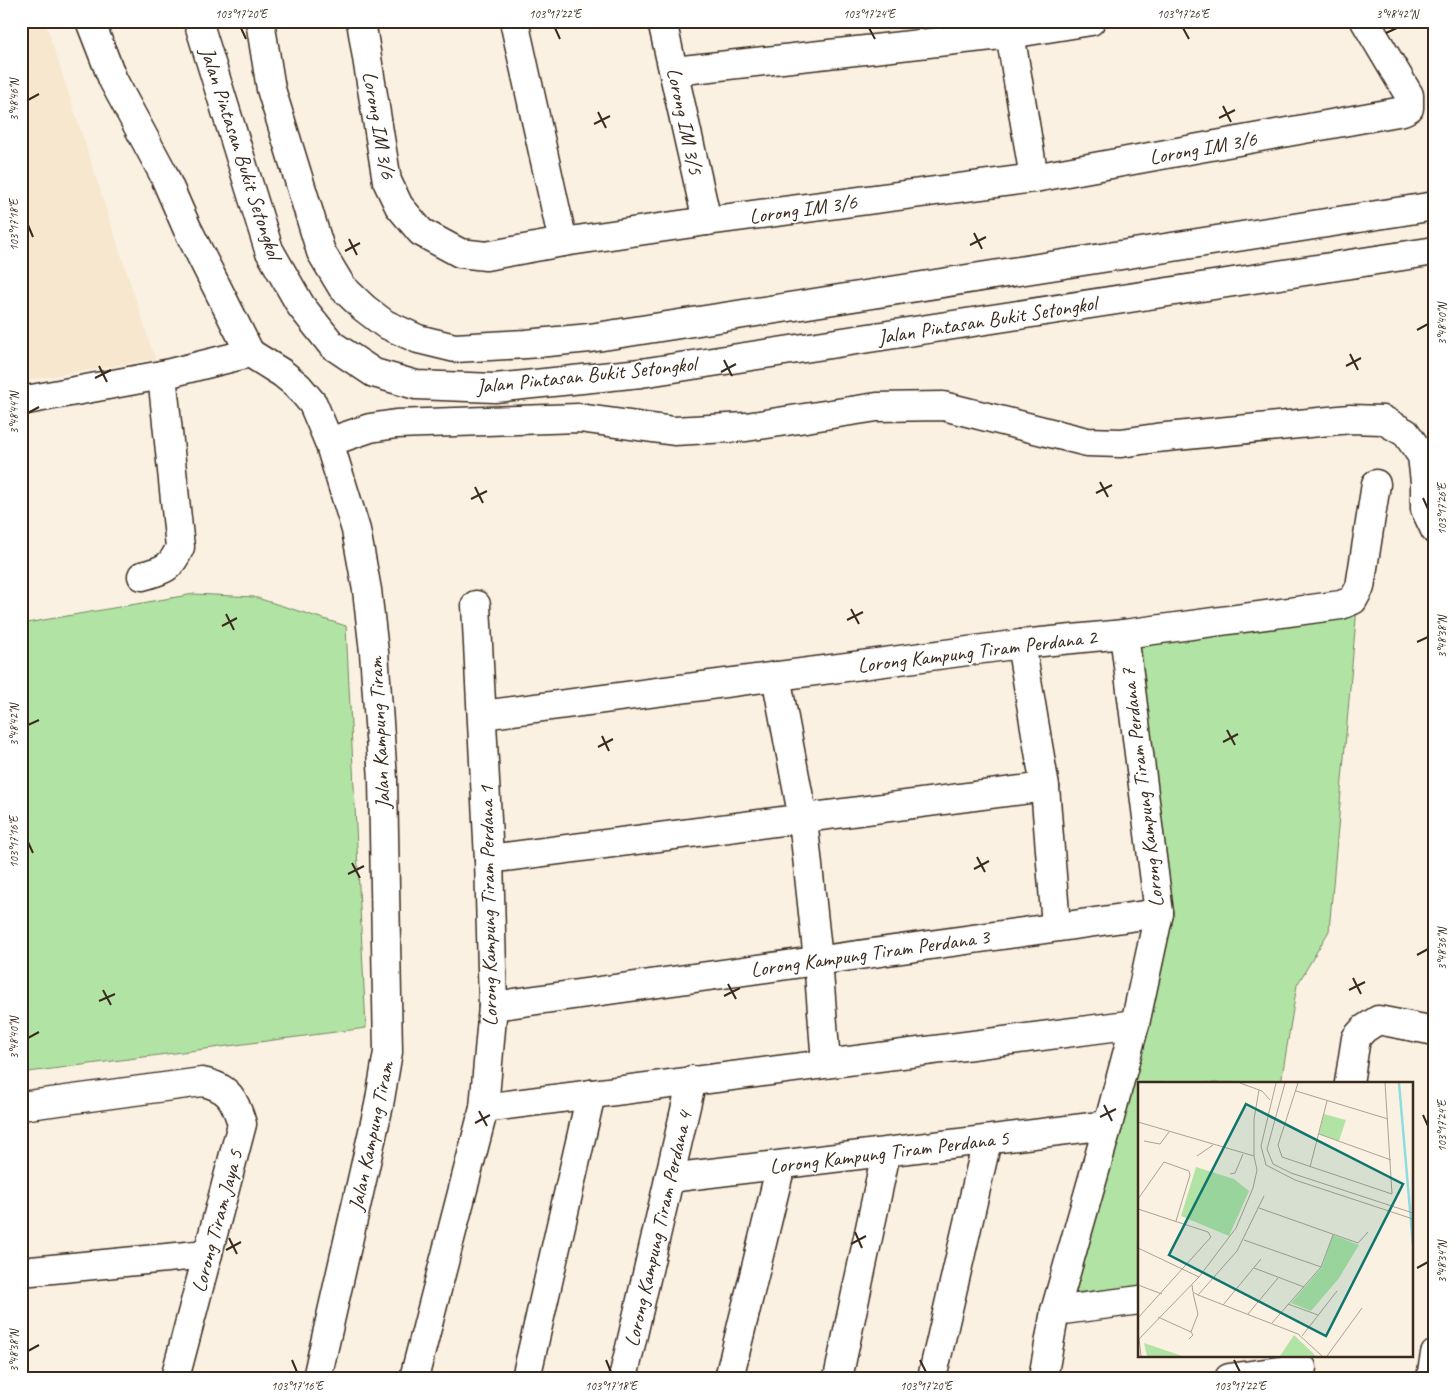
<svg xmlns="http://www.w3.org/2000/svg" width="1456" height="1399" viewBox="0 0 1456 1399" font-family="Caveat,sans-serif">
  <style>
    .built { fill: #f6e7ce }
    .green { fill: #b1e4a4; stroke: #768761 }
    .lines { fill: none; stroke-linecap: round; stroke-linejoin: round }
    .minor-casing { stroke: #3b2a1e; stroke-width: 31 }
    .major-casing { stroke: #3b2a1e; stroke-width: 31 }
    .minor { stroke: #fff; stroke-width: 28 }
    .major { stroke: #fff; stroke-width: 28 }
    .ticks { fill: none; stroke: #3b2a1e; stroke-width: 2 }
    .labels { text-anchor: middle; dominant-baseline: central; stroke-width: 4; stroke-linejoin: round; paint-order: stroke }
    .street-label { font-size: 21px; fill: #3b2a1e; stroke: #fff }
    .inset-river { fill: none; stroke: #8bdde2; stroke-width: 2.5 }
    .inset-road { fill: none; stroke: #aea194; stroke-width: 1 }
    .view { fill: #0f766e; fill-opacity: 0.15; stroke: #0f766e; stroke-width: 2.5 }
    .inset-edge { fill: none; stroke: #3b2a1e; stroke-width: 2.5 }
    .neatline { fill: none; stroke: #3b2a1e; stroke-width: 2 }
    .ticks-label { font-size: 12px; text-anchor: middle; fill: #3b2a1e }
  </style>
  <rect width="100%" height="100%" fill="#faf1e2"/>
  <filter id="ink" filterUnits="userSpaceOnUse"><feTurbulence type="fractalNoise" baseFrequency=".02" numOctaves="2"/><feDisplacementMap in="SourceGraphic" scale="10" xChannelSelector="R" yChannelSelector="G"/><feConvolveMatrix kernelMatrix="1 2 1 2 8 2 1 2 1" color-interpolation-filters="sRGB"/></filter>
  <g filter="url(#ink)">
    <polygon class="built" points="21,21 45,21 155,359 21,381"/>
    <g class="green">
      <polygon points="194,594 254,597 346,626 366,1028 21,1073 21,624"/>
      <polygon points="1357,607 1329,931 1297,985 1281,1083 1140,1083 1140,1287 1070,1293 1164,912 1130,638"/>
    </g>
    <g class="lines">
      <defs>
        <g id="minor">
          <polyline points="90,21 113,80 163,173 187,228 250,353"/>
          <polyline points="361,21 387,181 399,206 421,232 460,253 486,256 563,242 707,221 1034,178 1403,111 1409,108 1409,95 1365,21"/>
          <polyline points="514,21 563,242"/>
          <polyline points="662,21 707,221"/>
          <polyline points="1008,21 1034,178"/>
          <polyline points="674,71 1010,34 1091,21"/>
          <polyline points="21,401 162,375 250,353 282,373 298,386 313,404 329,442 356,530 367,590 374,652 383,779 388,1052 379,1105 317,1378"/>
          <polyline points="329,442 370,428 396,424 579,418 674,431 746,427 877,407 943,406 1087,442 1121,443 1156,438 1350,419 1383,420 1406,433 1422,456 1425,482 1425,509 1435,530"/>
          <path d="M 142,576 C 163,570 171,569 180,547 L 162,375"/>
          <polyline points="1021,644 1045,787 1056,926"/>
          <polyline points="776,676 803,819 818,960 826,1063"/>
          <polyline points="482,715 1021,644 1124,634 1341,605 1353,600 1360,587 1376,484"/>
          <polyline points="489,859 1045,787"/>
          <polyline points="493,1006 1159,913"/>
          <polyline points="1349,1083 1356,1038 1364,1029 1378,1020 1435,1031"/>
          <path d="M 21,1106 L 202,1082 C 229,1087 235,1100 242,1124 L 175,1378"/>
          <polyline points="484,1108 1135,1024"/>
          <polyline points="669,1178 1108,1125"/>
          <polyline points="21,1272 208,1254"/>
          <polyline points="1055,1311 1140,1300"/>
          <polyline points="414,1378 484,1108 493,1006 489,859 476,605"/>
          <polyline points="526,1378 591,1094"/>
          <polyline points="623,1378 692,1080"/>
          <polyline points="729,1378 781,1165"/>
          <polyline points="838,1378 886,1153"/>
          <polyline points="932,1378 987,1141"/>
          <polyline points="1043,1378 1055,1311 1108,1125 1135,1024 1159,913 1124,634"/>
          <polyline points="1229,1378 1302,1368"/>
          <polyline points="1431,1378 1435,1354"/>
        </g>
        <g id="major">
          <polyline points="198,21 269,250 301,306 332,345 374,373 416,385 495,388 641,373 1435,251"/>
          <polyline points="260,21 271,89 321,252 342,287 364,308 385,324 418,339 455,348 526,344 590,338 1435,206"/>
        </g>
      </defs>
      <use href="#minor" class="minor-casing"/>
      <use href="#major" class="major-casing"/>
      <use href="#minor" class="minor"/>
      <use href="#major" class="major"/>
    </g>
  </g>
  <path class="ticks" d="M 241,28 L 246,39M 555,28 L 560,39M 869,28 L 875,39M 1183,28 L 1189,39M 1386,33 L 1397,28M 28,100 L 39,94M 1223,106 L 1231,122M 598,112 L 606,128M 1219,118 L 1235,110M 594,124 L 610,116M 28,225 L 33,237M 974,233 L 982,249M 349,239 L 357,255M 970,245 L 986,237M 345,251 L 360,243M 1417,330 L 1428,324M 1350,354 L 1358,370M 724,360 L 732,376M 99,366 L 107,382M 1346,366 L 1361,358M 721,372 L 736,364M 95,378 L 111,370M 28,413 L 39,407M 1100,482 L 1108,497M 475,487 L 483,503M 1096,493 L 1112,485M 1423,498 L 1428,509M 471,499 L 487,491M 851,609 L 859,624M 226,614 L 234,630M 847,620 L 863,612M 222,626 L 237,618M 1417,642 L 1428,637M 28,725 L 39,720M 1227,730 L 1235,745M 602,736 L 609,751M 1223,742 L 1238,734M 598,747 L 613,739M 28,842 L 33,853M 977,857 L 985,872M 352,863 L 360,878M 974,869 L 989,861M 348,874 L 364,866M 1417,955 L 1428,949M 1353,978 L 1361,994M 728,984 L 736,999M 103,990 L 111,1005M 1349,990 L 1365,982M 724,996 L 740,988M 99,1001 L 115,994M 28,1038 L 39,1032M 1104,1105 L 1112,1121M 479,1111 L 487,1126M 1423,1115 L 1428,1126M 1100,1117 L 1116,1109M 475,1123 L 490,1115M 855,1232 L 862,1248M 229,1238 L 237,1254M 851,1244 L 866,1236M 226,1250 L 241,1242M 1417,1268 L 1428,1262M 28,1351 L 39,1345M 292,1360 L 297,1372M 606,1360 L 611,1372M 920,1360 L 926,1372M 1234,1360 L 1240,1372"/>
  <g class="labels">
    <g class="street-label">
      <text transform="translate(685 121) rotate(78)">Lorong IM 3/5</text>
      <text transform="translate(379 125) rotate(80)">Lorong IM 3/6</text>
      <text transform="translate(1203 148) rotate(-10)">Lorong IM 3/6</text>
      <text transform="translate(241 153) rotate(72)">Jalan Pintasan Bukit Setongkol</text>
      <text transform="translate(803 209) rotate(-8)">Lorong IM 3/6</text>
      <text transform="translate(987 320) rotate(-9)">Jalan Pintasan Bukit Setongkol</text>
      <text transform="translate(586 375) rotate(-6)">Jalan Pintasan Bukit Setongkol</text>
      <text transform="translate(977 651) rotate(-7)">Lorong Kampung Tiram Perdana 2</text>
      <text transform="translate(379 733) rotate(-93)">Jalan Kampung Tiram</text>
      <text transform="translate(1142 788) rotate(-97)">Lorong Kampung Tiram Perdana 7</text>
      <text transform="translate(488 906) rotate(-91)">Lorong Kampung Tiram Perdana 1</text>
      <text transform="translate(870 953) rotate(-8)">Lorong Kampung Tiram Perdana 3</text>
      <text transform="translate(371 1136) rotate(-78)">Jalan Kampung Tiram</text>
      <text transform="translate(889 1152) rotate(-7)">Lorong Kampung Tiram Perdana 5</text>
      <text transform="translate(217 1221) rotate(-75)">Lorong Tiram Jaya 5</text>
      <text transform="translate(658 1229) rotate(-77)">Lorong Kampung Tiram Perdana 4</text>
    </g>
  </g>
  <g transform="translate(1138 1082)">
    <rect width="275" height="275" fill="#faf1e2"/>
    <path d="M 186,32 L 208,38 L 201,59 L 181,52 ZM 58,85 L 96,97 L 111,109 L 91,154 L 43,134 ZM 195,153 L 221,163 L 201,196 L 173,229 L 153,221 L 184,185 ZM 156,253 L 178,274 L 142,274 ZM 6,261 L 44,274 L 9,274 Z" fill="#b1e4a4"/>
    <path class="inset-river" d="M 261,1 L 275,163"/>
    <path class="inset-road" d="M 102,1 L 124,9 L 132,18M 138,1 L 123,64 L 128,83 L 157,98 L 275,137M 147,1 L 129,67 L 135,82 L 153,91 L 275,131M 160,1 L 140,63 L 144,75 L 254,112 L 247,1M 158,9 L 250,37M 0,40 L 116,74M 181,52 L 253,78M 6,59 L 22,62 L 31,50M 59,74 L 75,63M 172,85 L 189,19M 92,92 L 97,91 L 105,72M 0,117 L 26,80 L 51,89 L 52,93 L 38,139M 121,126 L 220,161 L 230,150M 0,127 L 70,150 L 73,155 L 0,236M 106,158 L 183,185M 0,166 L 61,195M 116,186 L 166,205M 0,203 L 24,212M 54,203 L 55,210 L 60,213 L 160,252 L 184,274M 60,213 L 99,169 L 126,114M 150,222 L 180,233M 85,223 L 123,177M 110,232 L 140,196M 20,235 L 53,250 L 55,253 L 51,257M 134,241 L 183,185 L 195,153M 53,250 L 60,232 L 55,211M 164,254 L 199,209M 1,256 L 3,274M 0,258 L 61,195 L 98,146 L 115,106 L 119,88 L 116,74 L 116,37 L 121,8M 189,274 L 224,226"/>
    <path class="view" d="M 108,22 L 265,102 L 188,254 L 31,173 Z"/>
    <rect width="275" height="275" class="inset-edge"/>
  </g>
  <rect width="1456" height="1399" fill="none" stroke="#fff" stroke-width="55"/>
  <rect x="28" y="28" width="1400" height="1344" class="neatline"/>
  <g class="ticks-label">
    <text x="241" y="18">103°17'20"E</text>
    <text x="555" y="18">103°17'22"E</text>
    <text x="869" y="18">103°17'24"E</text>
    <text x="1183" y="18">103°17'26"E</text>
    <text x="1397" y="18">3°48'42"N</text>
    <text transform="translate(14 100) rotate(-90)" y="4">3°48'46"N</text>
    <text transform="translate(14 225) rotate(-90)" y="4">103°17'18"E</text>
    <text transform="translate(1442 324) rotate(-90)" y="4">3°48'40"N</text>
    <text transform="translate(14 413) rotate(-90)" y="4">3°48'44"N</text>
    <text transform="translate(1442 509) rotate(-90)" y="4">103°17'26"E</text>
    <text transform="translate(1442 637) rotate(-90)" y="4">3°48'38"N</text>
    <text transform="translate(14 725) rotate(-90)" y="4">3°48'42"N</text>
    <text transform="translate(14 842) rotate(-90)" y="4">103°17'16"E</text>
    <text transform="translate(1442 949) rotate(-90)" y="4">3°48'36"N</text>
    <text transform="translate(14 1038) rotate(-90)" y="4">3°48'40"N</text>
    <text transform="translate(1442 1126) rotate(-90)" y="4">103°17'24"E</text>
    <text transform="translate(1442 1262) rotate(-90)" y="4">3°48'34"N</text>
    <text transform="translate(14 1351) rotate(-90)" y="4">3°48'38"N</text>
    <text x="297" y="1390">103°17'16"E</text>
    <text x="611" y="1390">103°17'18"E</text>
    <text x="926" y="1390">103°17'20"E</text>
    <text x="1240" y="1390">103°17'22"E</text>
  </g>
</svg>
